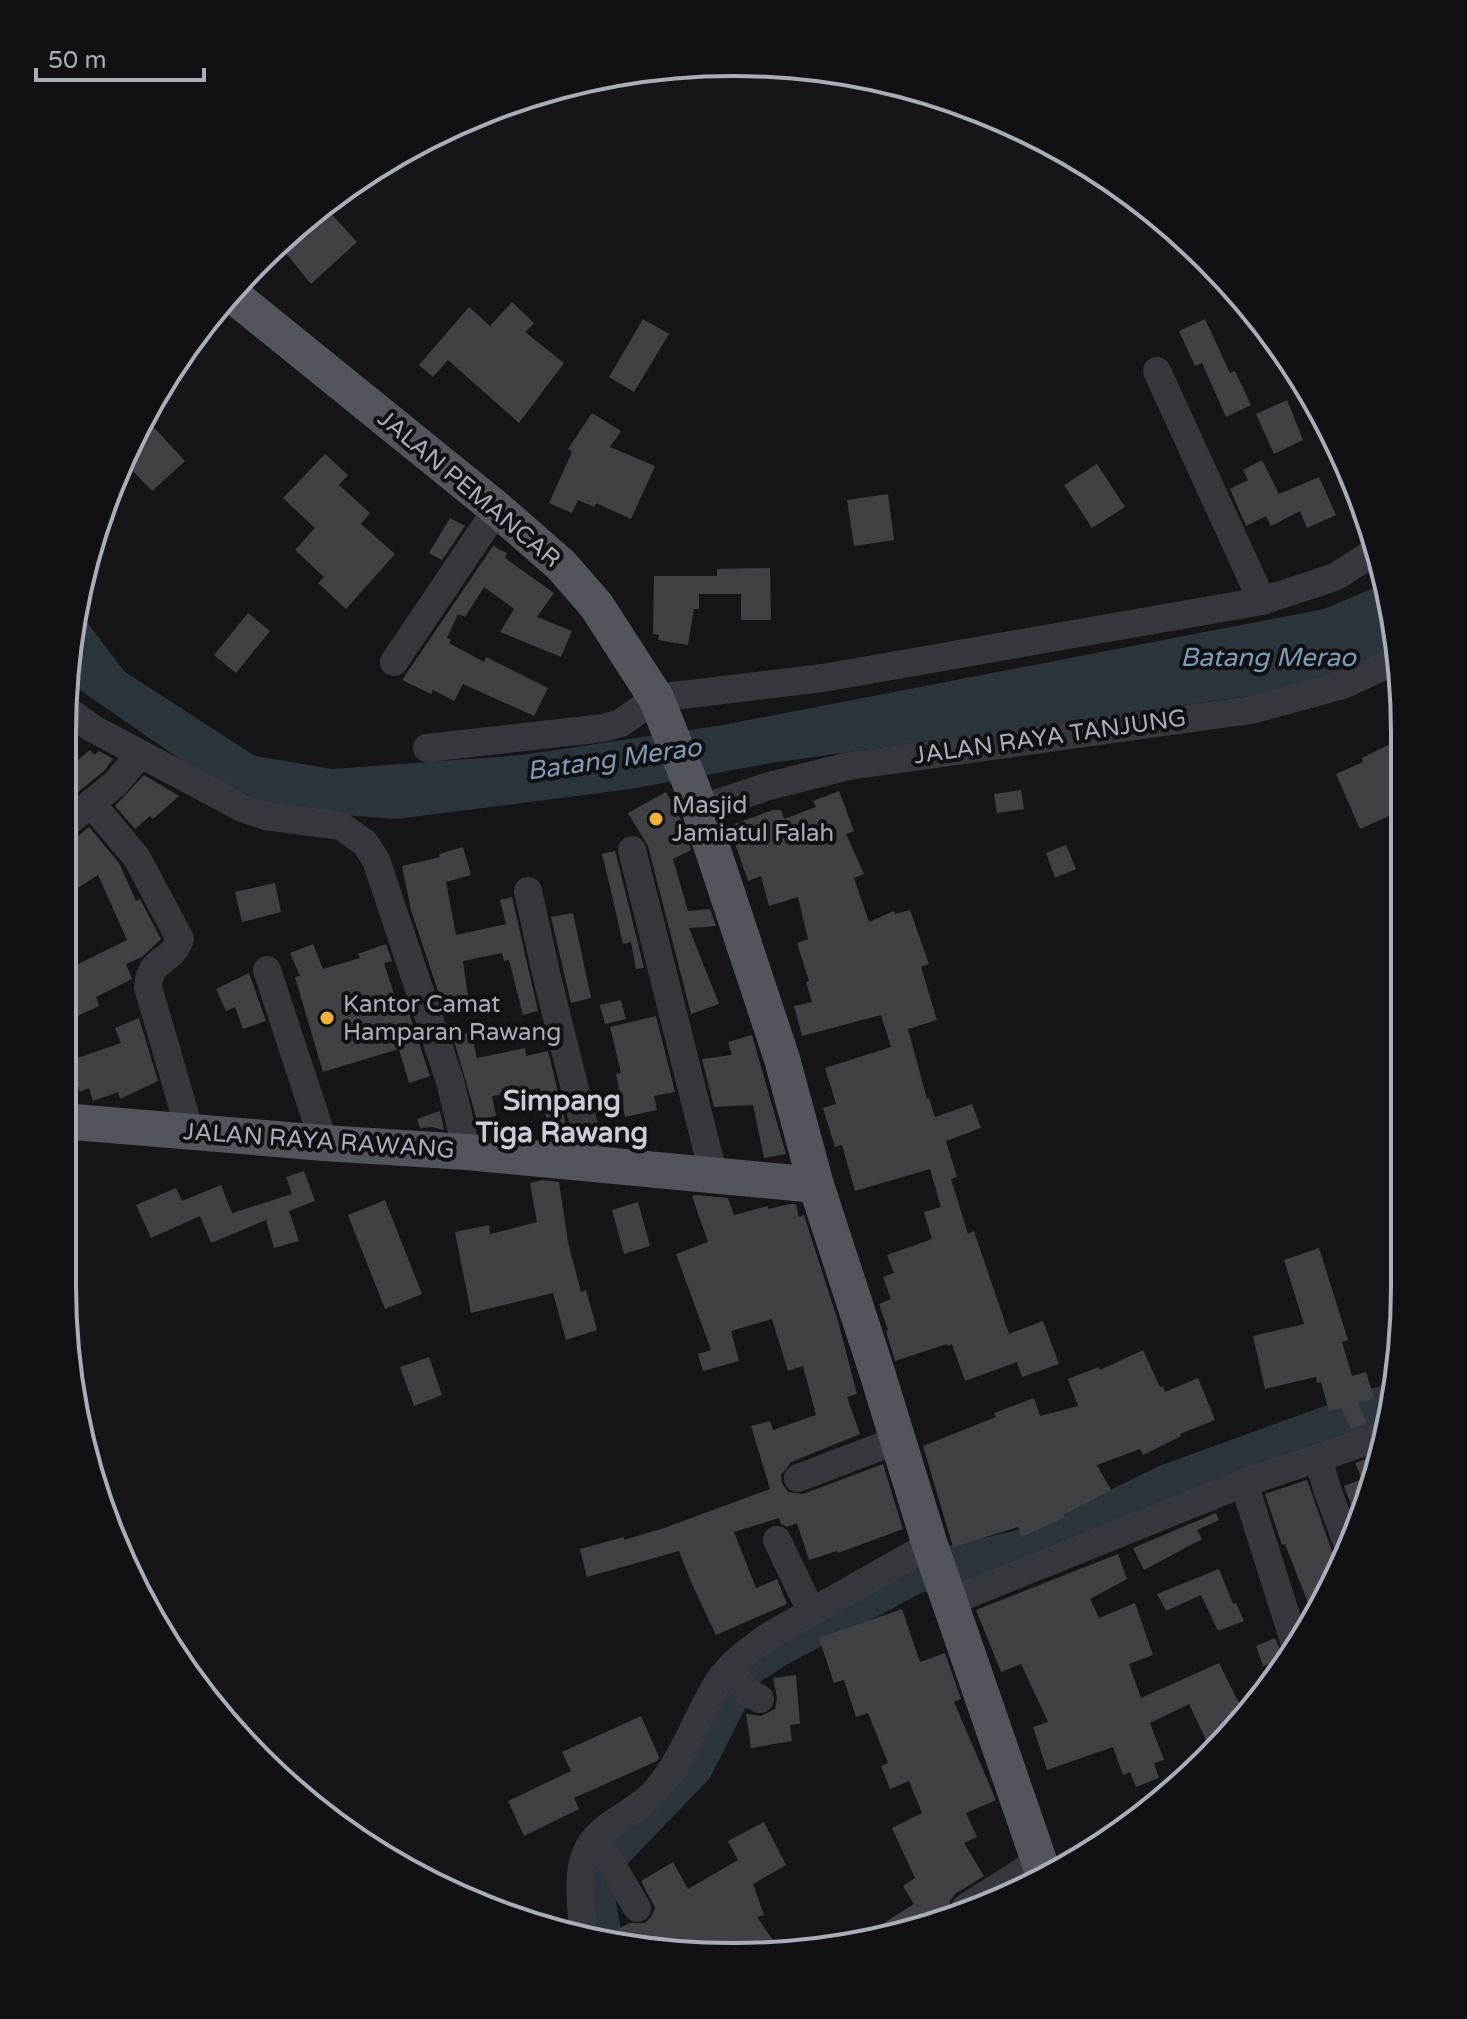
<svg xmlns="http://www.w3.org/2000/svg" width="1467" height="2019" viewBox="0 0 1467 2019" font-family="'Varela Round',sans-serif">
  <style>
    .water { fill: #2c353c }
    .lines { fill: none; stroke-linecap: round; stroke-linejoin: round }
    .river { stroke: #2c353c; stroke-width: 40 }
    .building { fill: #404145 }
    .minor { stroke: #37383d; stroke-width: 28 }
    .major { stroke: #53555c; stroke-width: 36 }
    .poi-dot { fill: #f2b134; stroke: #111113; stroke-width: 3 }
    .labels { text-anchor: middle; dominant-baseline: central; stroke-width: 8; stroke-linejoin: round; paint-order: stroke }
    .street-label { font-size: 24px; fill: #a8adb8; stroke: #111113 }
    .poi-label { font-size: 24px; fill: #a8adb8; stroke: #111113; text-anchor: start }
    .water-label { font-size: 26px; font-style: italic; fill: #7f9bb3; stroke: #111113 }
    .quarter-label { font-size: 28px; font-weight: bold; fill: #c9ccd4; stroke: #111113 }
    .rim { fill: none; stroke: #a8adb8; stroke-width: 4 }
  </style>
  <rect width="100%" height="100%" fill="#161618"/>
  <polygon class="water" points="1381,585 1399,645 1370,662 1284,691 771,763 631,789 396,819 289,811 210,780 67,681 75,607 125,672 255,756 332,769 522,755 723,725 1324,609"/>
  <g class="lines">
    <polyline class="river" points="602,1938 591,1873 693,1767 743,1669 779,1646 914,1574 1042,1545 1168,1484 1391,1403"/>
  </g>
  <g class="building">
    <polygon points="324,206 357,242 311,284 285,252 297,242 292,235"/>
    <polygon points="512,302 534,323 525,332 564,363 519,423 448,360 433,377 419,365 469,307 490,326"/>
    <polygon points="643,319 669,334 634,392 609,377"/>
    <polygon points="1205,319 1230,373 1235,371 1251,405 1226,417 1202,363 1195,366 1179,331"/>
    <polygon points="1287,400 1303,440 1274,454 1256,414"/>
    <polygon points="592,413 621,431 610,447 655,466 631,519 596,503 594,507 578,500 572,513 549,503 572,452 568,449"/>
    <polygon points="145,418 185,461 152,491 127,465"/>
    <polygon points="325,454 348,475 339,485 370,513 361,524 395,554 346,609 318,583 324,577 295,550 315,528 283,498"/>
    <polygon points="1262,460 1279,494 1319,477 1336,515 1307,528 1300,511 1271,526 1266,516 1246,526 1230,489 1248,480 1243,470"/>
    <polygon points="1097,464 1125,507 1092,528 1064,485"/>
    <polygon points="888,494 894,540 854,546 847,500"/>
    <polygon points="450,518 465,526 442,560 429,553"/>
    <polygon points="493,546 507,553 505,558 554,593 537,617 572,631 561,657 500,632 514,609 484,587 465,617 458,614 447,638 451,640 449,643 484,662 486,657 548,688 534,716 463,684 454,701 433,690 431,694 402,680"/>
    <polygon points="770,568 771,620 741,620 741,594 699,594 699,609 694,609 688,645 658,640 659,635 653,634 654,576 717,576 717,569"/>
    <polygon points="248,613 270,631 236,673 214,655"/>
    <polygon points="1392,743 1400,760 1400,811 1360,829 1336,774 1363,762 1362,758"/>
    <polygon points="90,750 94,755 99,751 113,759 104,771 62,805 62,773"/>
    <polygon points="144,775 179,796 153,819 150,816 135,829 115,806"/>
    <polygon points="1021,790 1024,809 997,813 994,794"/>
    <polygon points="839,791 854,831 846,834 864,874 854,878 869,922 894,911 895,914 910,910 929,964 921,967 937,1020 908,1029 927,1099 929,1098 935,1117 972,1104 981,1128 946,1141 957,1177 951,1179 968,1234 974,1231 1009,1334 1043,1321 1059,1364 1022,1377 1017,1362 965,1381 952,1344 948,1346 947,1344 895,1361 886,1331 888,1330 879,1304 891,1299 883,1277 894,1273 887,1255 932,1239 924,1212 941,1207 930,1169 855,1191 842,1145 835,1147 823,1108 836,1104 825,1068 891,1047 881,1015 802,1036 794,1006 812,1002 806,982 809,981 797,943 808,939 798,897 769,906 761,876 748,881 729,826 773,810 781,810 784,819 816,807 813,801"/>
    <polygon points="666,792 681,820 691,850 673,859 688,911 710,909 716,926 689,928 719,1004 691,1014 648,846 628,813"/>
    <polygon points="89,827 119,863 136,901 140,899 161,939 142,957 126,964 132,979 96,997 99,1006 71,1019 62,1000 62,972 127,940 98,875 62,898 62,844 72,841"/>
    <polygon points="1066,845 1076,869 1055,878 1046,853"/>
    <polygon points="463,847 471,875 446,882 456,935 506,924 500,900 512,897 538,1011 523,1015 509,960 504,961 502,953 463,961 468,996 441,1000 411,910 402,866 440,857 439,854"/>
    <polygon points="615,851 616,854 644,968 636,969 631,942 623,944 610,887 602,854"/>
    <polygon points="275,883 281,912 242,922 235,892"/>
    <polygon points="573,913 591,998 571,1003 551,917"/>
    <polygon points="313,944 323,969 360,958 358,954 386,944 392,961 384,963 396,1000 404,998 430,1076 409,1083 399,1049 323,1072 295,977 300,976 290,953"/>
    <polygon points="249,973 266,1021 243,1029 235,1007 226,1011 216,989"/>
    <polygon points="621,1000 626,1019 605,1024 600,1005"/>
    <polygon points="656,1016 675,1092 654,1096 657,1110 625,1117 616,1074 621,1073 610,1027"/>
    <polygon points="139,1018 158,1081 120,1099 118,1092 93,1101 89,1088 80,1092 69,1061 121,1043 115,1028"/>
    <polygon points="471,1032 477,1058 525,1048 526,1056 548,1051 568,1133 550,1136 540,1088 492,1096 496,1116 477,1120 453,1037"/>
    <polygon points="752,1035 786,1154 764,1158 753,1105 714,1107 702,1059 732,1055 728,1042"/>
    <polygon points="440,1111 444,1130 432,1127 420,1128 417,1119"/>
    <polygon points="304,1171 315,1201 289,1211 299,1241 274,1248 266,1220 211,1243 200,1216 151,1238 136,1205 176,1188 182,1201 221,1185 232,1213 292,1194 286,1177"/>
    <polygon points="542,1180 559,1182 568,1242 581,1292 586,1290 597,1330 566,1340 553,1293 471,1313 455,1232 489,1225 490,1234 537,1222 530,1183"/>
    <polygon points="696,1195 728,1198 734,1215 768,1206 768,1209 790,1204 796,1204 799,1217 804,1215 838,1321 857,1394 847,1397 860,1434 791,1462 781,1475 782,1483 788,1492 803,1494 883,1464 903,1529 838,1553 837,1551 809,1560 797,1523 787,1527 781,1524 779,1518 734,1532 756,1588 777,1579 787,1604 716,1635 691,1582 679,1551 587,1577 580,1549 624,1537 624,1540 664,1528 770,1489 751,1426 770,1421 773,1430 816,1415 803,1366 788,1371 772,1319 731,1331 739,1361 703,1371 698,1354 711,1350 676,1254 708,1242 692,1196"/>
    <polygon points="385,1200 422,1294 385,1309 348,1215"/>
    <polygon points="638,1202 650,1246 624,1254 612,1210"/>
    <polygon points="1319,1248 1348,1340 1342,1342 1352,1376 1366,1372 1374,1398 1358,1403 1367,1423 1351,1429 1341,1408 1329,1411 1321,1382 1317,1383 1316,1377 1265,1389 1253,1336 1304,1324 1284,1260"/>
    <polygon points="1143,1350 1160,1387 1163,1386 1165,1392 1198,1378 1215,1420 1180,1434 1181,1436 1143,1455 1140,1449 1097,1465 1111,1490 1063,1515 1065,1517 1022,1537 1018,1527 953,1547 923,1446 996,1417 994,1413 1034,1398 1040,1416 1078,1406 1068,1379 1099,1367 1100,1370"/>
    <polygon points="429,1357 442,1395 414,1406 400,1367"/>
    <polygon points="1383,1453 1382,1460 1358,1523 1344,1486 1362,1479 1355,1463"/>
    <polygon points="1307,1480 1333,1554 1343,1563 1335,1583 1314,1618 1285,1544 1282,1545 1265,1494"/>
    <polygon points="1216,1513 1219,1520 1197,1530 1202,1539 1144,1570 1133,1548"/>
    <polygon points="1118,1554 1127,1579 1090,1599 1099,1618 1135,1603 1153,1655 1129,1664 1141,1698 1219,1663 1243,1711 1223,1721 1227,1729 1206,1740 1189,1704 1150,1723 1164,1760 1154,1763 1159,1778 1136,1787 1130,1772 1123,1775 1113,1747 1047,1770 1033,1727 1048,1722 1021,1664 1001,1672 976,1610"/>
    <polygon points="1219,1569 1233,1604 1236,1603 1244,1621 1218,1631 1201,1595 1166,1611 1157,1594"/>
    <polygon points="902,1609 920,1662 945,1653 961,1699 954,1702 996,1800 966,1813 977,1837 964,1843 984,1876 955,1894 950,1901 949,1913 876,1935 873,1930 914,1904 903,1886 915,1878 892,1828 922,1813 909,1781 890,1789 881,1766 888,1763 868,1713 856,1717 844,1680 834,1683 819,1638"/>
    <polygon points="1275,1638 1284,1659 1263,1666 1256,1646"/>
    <polygon points="796,1675 800,1724 790,1725 792,1741 751,1748 746,1714 761,1716 775,1709 777,1698 773,1678"/>
    <polygon points="641,1716 659,1757 657,1761 574,1798 579,1809 524,1836 508,1801 571,1771 562,1752"/>
    <polygon points="764,1822 786,1865 753,1884 764,1915 757,1917 773,1940 758,1951 645,1951 640,1942 632,1947 628,1946 618,1929 629,1923 645,1923 651,1917 655,1908 641,1881 673,1862 688,1889 738,1860 728,1841"/>
  </g>
  <g class="lines">
    <g class="minor">
      <polyline points="1157,371 1262,601"/>
      <polyline points="394,662 497,509"/>
      <polyline points="64,708 92,728 242,808 266,816 341,826 365,843 376,860 450,1081 467,1152"/>
      <polyline points="427,748 603,728 621,723 656,698 823,678 1262,601 1335,577 1371,554"/>
      <path d="M 91,803 L 137,858 L 180,939 C 170,966 151,955 148,987 L 190,1132"/>
      <polyline points="699,809 769,786 849,766 1251,710 1343,685 1399,659"/>
      <polyline points="62,827 116,783 140,754"/>
      <polyline points="632,850 714,1177"/>
      <polyline points="528,891 546,973 594,1165"/>
      <polyline points="267,970 324,1143"/>
      <polyline points="1318,1458 1328,1492 1349,1548"/>
      <polyline points="798,1478 898,1440"/>
      <polyline points="1244,1483 1296,1647"/>
      <polyline points="777,1540 811,1611"/>
      <polyline points="949,1602 1244,1483 1371,1440 1387,1432"/>
      <polyline points="730,1668 746,1691 760,1699"/>
      <polyline points="596,1838 637,1908"/>
      <polyline points="965,1908 1039,1861"/>
      <path d="M 583,1932 C 582,1908 576,1876 586,1853 C 599,1823 634,1815 654,1793 C 685,1758 695,1718 719,1681 C 731,1663 751,1649 769,1636 L 930,1545"/>
    </g>
    <g class="major">
      <polyline points="235,297 497,509 561,565 596,605 656,698 693,790 782,1059 816,1185 877,1372 930,1545 1045,1878"/>
      <polyline points="62,1121 324,1143 467,1152 816,1185"/>
    </g>
  </g>
  <g class="poi-dot">
    <circle cx="656" cy="819" r="8"/>
    <circle cx="327" cy="1018" r="8"/>
  </g>
  <g class="labels">
    <g class="street-label">
      <text transform="translate(469 489) rotate(40)">JALAN PEMANCAR</text>
      <text transform="translate(1050 737) rotate(-8)">JALAN RAYA TANJUNG</text>
      <text transform="translate(319 1141) rotate(4)">JALAN RAYA RAWANG</text>
    </g>
    <g class="poi-label">
      <text x="672" y="805">Masjid<tspan x="672" dy="28">Jamiatul Falah</tspan></text>
      <text x="343" y="1004">Kantor Camat<tspan x="343" dy="28">Hamparan Rawang</tspan></text>
    </g>
    <g class="water-label">
      <text x="1268" y="657">Batang Merao</text>
      <text transform="translate(614 759) rotate(-8)">Batang Merao</text>
    </g>
    <g class="quarter-label">
      <text x="562" y="1101">Simpang<tspan x="562" dy="32">Tiga Rawang</tspan></text>
    </g>
  </g>
  <path d="M0 0H1467V2019H0ZM733 76H734A657 657 0 0 1 1391 733V1286A657 657 0 0 1 734 1943H733A657 657 0 0 1 76 1286V733A657 657 0 0 1 733 76Z" fill="#111113" fill-rule="evenodd"/>
  <path class="rim" d="M733 76H734A657 657 0 0 1 1391 733V1286A657 657 0 0 1 734 1943H733A657 657 0 0 1 76 1286V733A657 657 0 0 1 733 76Z"/>
  <path d="M36 68v12h168v-12" fill="none" stroke="#a8adb8" stroke-width="4"/>
  <text x="48" y="68" font-size="24" fill="#a8adb8" stroke="#111113" stroke-width="6" paint-order="stroke">50 m</text>
</svg>
